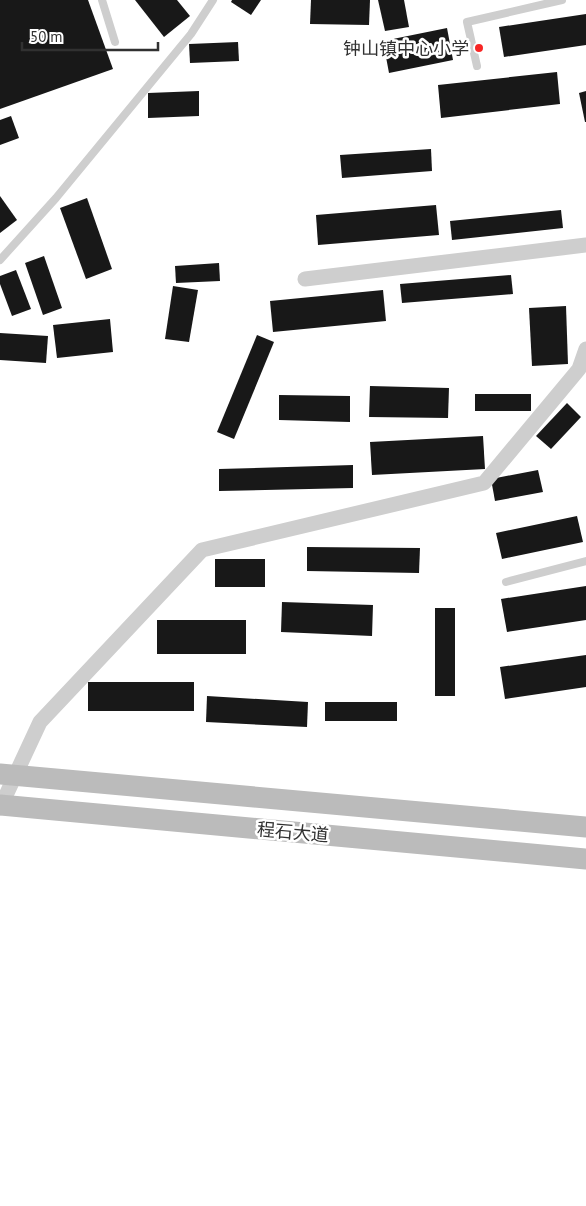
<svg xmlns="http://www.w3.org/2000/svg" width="586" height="1206" viewBox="0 0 586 1206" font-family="'PT Sans','Noto Sans SC',sans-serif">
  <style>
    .building { fill: #181818 }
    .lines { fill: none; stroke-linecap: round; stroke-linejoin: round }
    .lane { stroke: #cecece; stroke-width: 8 }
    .street { stroke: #cecece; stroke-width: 15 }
    .secondary { stroke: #bbb; stroke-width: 21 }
    .poi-dot { fill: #f72625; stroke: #fff; stroke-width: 2 }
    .labels { text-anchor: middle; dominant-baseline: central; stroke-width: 5; stroke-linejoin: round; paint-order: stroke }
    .poi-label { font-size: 18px; fill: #313131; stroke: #fff; text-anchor: end }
    .street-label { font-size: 18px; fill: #313131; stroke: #fff }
  </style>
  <rect width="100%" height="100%" fill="#fff"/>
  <g class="building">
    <polygon points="0,0 88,0 113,69 0,109"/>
    <polygon points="135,0 177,0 190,16 164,37"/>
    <polygon points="232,0 261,0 251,15 231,2"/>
    <polygon points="311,0 370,0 369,25 310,24"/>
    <polygon points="378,0 404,0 409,27 385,31"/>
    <polygon points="586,14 586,45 504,57 499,27"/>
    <polygon points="447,28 453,60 389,73 383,41"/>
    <polygon points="238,42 239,61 190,63 189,44"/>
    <polygon points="557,72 560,104 441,118 438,85"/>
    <polygon points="199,91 199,116 148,118 148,93"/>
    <polygon points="586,91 586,122 585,122 579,93"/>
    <polygon points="11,116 19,138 0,145 0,120"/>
    <polygon points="431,149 432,171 342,178 340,155"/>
    <polygon points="0,196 17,220 0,233"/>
    <polygon points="87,198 112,269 86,279 60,208"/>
    <polygon points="436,205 439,235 318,245 316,215"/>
    <polygon points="561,210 563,228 452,240 450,221"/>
    <polygon points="44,256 62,308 43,315 25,263"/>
    <polygon points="219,263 220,281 176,283 175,266"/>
    <polygon points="16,270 31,309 12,316 0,284 0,276"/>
    <polygon points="511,275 513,294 402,303 400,284"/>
    <polygon points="173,286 198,290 189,342 165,339"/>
    <polygon points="383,290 386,321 273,332 270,301"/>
    <polygon points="566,306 568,364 532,366 529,308"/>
    <polygon points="110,319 113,352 57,358 53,325"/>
    <polygon points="0,333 48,336 46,363 0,360"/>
    <polygon points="257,335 274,342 234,439 217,432"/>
    <polygon points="370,386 449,388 448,418 369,417"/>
    <rect x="475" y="394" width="56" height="17"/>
    <polygon points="279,395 350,396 350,422 279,420"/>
    <polygon points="567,403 581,417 551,449 536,436"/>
    <polygon points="483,436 485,469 372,475 370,442"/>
    <polygon points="353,465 353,488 219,491 219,469"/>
    <polygon points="538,470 543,492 495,501 491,479"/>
    <polygon points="577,516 583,542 502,559 496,533"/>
    <polygon points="307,547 420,548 419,573 307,571"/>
    <rect x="215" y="559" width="50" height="28"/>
    <polygon points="586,586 586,620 507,632 501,599"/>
    <polygon points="282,602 373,605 372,636 281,632"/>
    <rect x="435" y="608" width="20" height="88"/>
    <rect x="157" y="620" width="89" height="34"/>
    <polygon points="586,655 586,687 505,699 500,667"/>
    <rect x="88" y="682" width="106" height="29"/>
    <polygon points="207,696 308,702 307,727 206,722"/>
    <rect x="325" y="702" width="72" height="19"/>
  </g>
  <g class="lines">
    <g class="lane">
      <polyline points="102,0 115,42"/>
      <polyline points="477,66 467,22 562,0"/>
      <polyline points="0,260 56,198 191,34 213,0"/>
      <polyline points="506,582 586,561"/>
    </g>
    <g class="street">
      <polyline points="305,279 586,245"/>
      <polyline points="0,808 40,722 202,550 484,483 579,369 586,349"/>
    </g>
    <g class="secondary">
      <polyline points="0,774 586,827"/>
      <polyline points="0,805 586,859"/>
    </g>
  </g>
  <circle class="poi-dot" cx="479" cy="48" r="5"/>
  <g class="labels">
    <g class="poi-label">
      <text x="469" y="48">钟山镇中心小学</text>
    </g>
    <g class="street-label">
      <text transform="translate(293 832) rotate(5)">程石大道</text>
    </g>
  </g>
  <path d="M22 42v8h136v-8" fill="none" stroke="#313131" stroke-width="2.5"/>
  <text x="30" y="42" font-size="15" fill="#313131" stroke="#ffffff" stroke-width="4" paint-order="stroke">50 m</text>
</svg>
